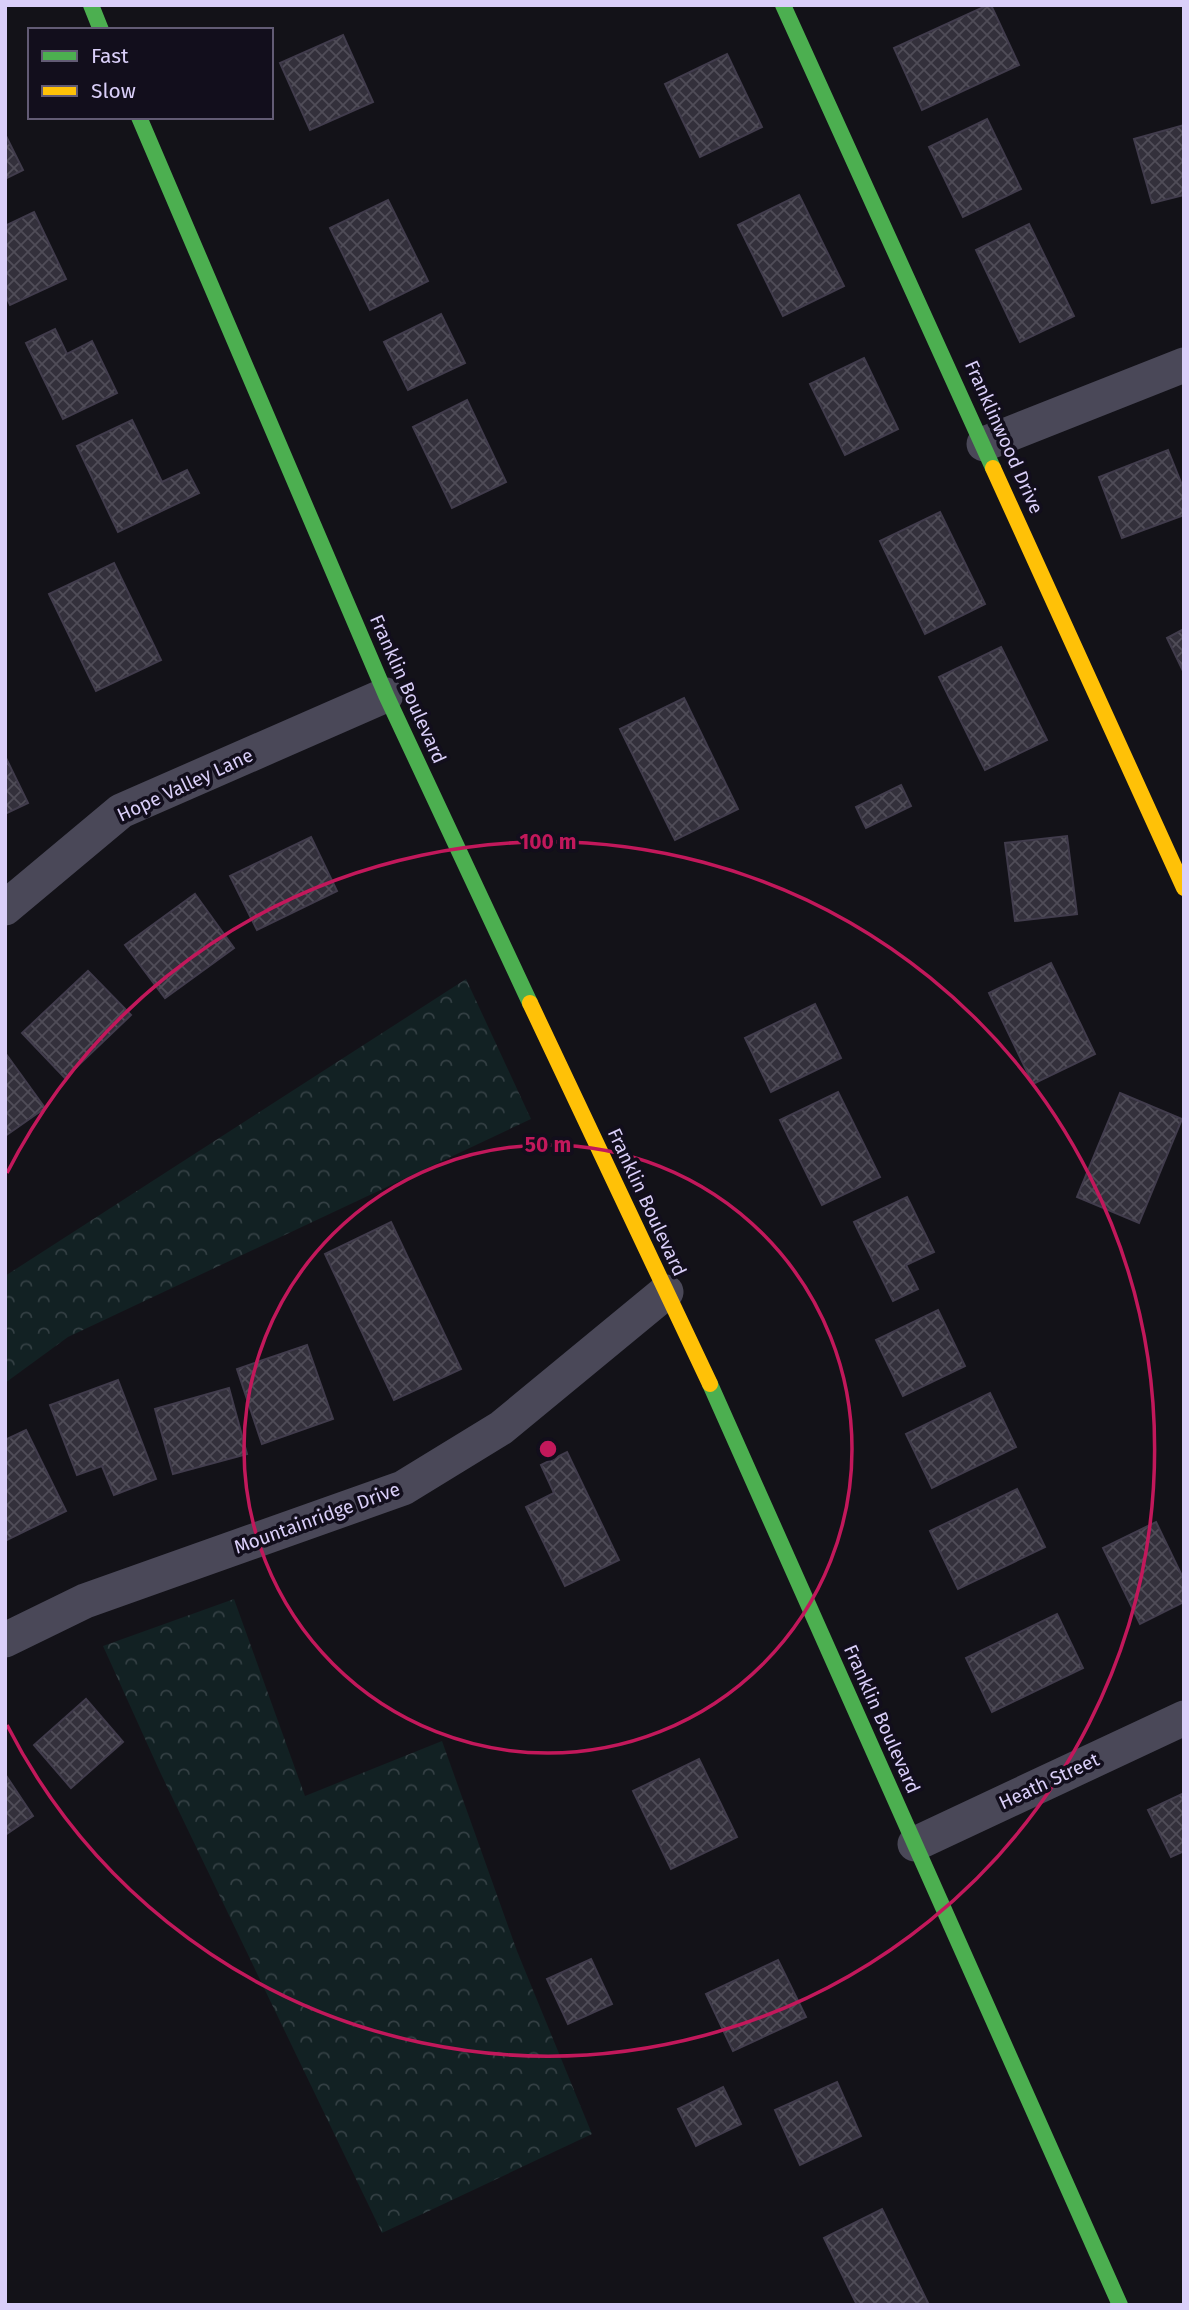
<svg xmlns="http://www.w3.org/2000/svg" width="1189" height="2310" viewBox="0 0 1189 2310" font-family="'Fira Sans',sans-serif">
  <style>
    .forest { fill: url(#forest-crowns) }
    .building { fill: url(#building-cross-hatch); stroke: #413c4c; stroke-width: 2 }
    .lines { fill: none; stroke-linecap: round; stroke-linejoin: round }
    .street { stroke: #4a4858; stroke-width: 35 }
    .fast { stroke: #4caf50; stroke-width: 16 }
    .slow { stroke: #ffc107; stroke-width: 16 }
    .ring { fill: none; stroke: #c2185b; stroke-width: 3.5 }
    .labels { text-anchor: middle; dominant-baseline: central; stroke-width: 7; stroke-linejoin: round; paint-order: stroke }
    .street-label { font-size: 19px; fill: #dacff9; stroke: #120e1c }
    .centre { fill: #c2185b; stroke: #120e1c; stroke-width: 3.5 }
    .ring-label { font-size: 21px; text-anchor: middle; font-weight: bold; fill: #c2185b; stroke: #120e1c; stroke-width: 7; stroke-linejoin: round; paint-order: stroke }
  </style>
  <defs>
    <pattern id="forest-crowns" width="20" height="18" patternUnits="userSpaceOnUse" patternTransform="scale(1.75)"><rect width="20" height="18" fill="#122123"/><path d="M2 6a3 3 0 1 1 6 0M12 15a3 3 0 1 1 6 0" fill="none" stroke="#344044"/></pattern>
    <pattern id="building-cross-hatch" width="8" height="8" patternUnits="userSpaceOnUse" patternTransform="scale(1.75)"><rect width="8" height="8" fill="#33303b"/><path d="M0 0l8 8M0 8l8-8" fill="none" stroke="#504d58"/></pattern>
  </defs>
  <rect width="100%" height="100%" fill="#131218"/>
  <g class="forest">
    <polygon points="466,979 531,1119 68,1337 5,1383 5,1276"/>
    <polygon points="234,1599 305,1796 442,1741 517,1951 592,2134 382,2233 160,1772 103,1646"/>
  </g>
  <g class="building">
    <polygon points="988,5 991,5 1019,65 922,110 894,48"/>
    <polygon points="343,35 373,102 310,130 280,63"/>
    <polygon points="727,54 762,127 700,157 665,84"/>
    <polygon points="987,119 1021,189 963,217 929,147"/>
    <polygon points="1184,125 1184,195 1152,203 1134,139"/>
    <polygon points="5,134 23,170 5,179"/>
    <polygon points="799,195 844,286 783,316 738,225"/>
    <polygon points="388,200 428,281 370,310 330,228"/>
    <polygon points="34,212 66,279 10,305 5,294 5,226"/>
    <polygon points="1029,224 1074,316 1020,342 976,250"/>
    <polygon points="441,314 465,363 408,390 384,342"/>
    <polygon points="55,329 67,354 92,341 117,393 63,419 26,343"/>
    <polygon points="864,358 898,429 845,455 810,384"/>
    <polygon points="467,400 506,482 452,508 413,427"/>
    <polygon points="132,420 162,482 187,470 199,493 118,532 77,446"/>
    <polygon points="1168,450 1184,490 1184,515 1122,538 1099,477"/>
    <polygon points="940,512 985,604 925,634 880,541"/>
    <polygon points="114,563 161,660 96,691 49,594"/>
    <polygon points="1184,629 1184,673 1167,638"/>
    <polygon points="1001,647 1047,740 985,770 939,677"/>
    <polygon points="684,698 738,809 675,840 620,729"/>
    <polygon points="5,756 28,803 5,814"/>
    <polygon points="901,785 911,806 866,828 856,807"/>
    <polygon points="1067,836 1077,914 1015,921 1005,843"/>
    <polygon points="311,837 337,891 257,930 230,876"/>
    <polygon points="195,894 234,948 165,998 125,945"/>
    <polygon points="1051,963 1095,1054 1033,1084 989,993"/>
    <polygon points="88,971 131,1015 65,1078 22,1033"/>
    <polygon points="815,1004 841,1058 771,1092 745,1038"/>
    <polygon points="6,1054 45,1108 5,1136 5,1055"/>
    <polygon points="838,1092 880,1177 822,1205 780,1120"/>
    <polygon points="1120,1093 1182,1119 1139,1223 1077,1197"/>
    <polygon points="907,1197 934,1252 906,1265 918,1289 893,1301 854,1222"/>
    <polygon points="391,1222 461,1369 394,1400 325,1254"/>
    <polygon points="938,1310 965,1366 903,1396 876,1340"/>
    <polygon points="307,1345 333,1419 262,1444 237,1369"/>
    <polygon points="118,1380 156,1479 114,1495 102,1466 77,1475 50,1405"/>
    <polygon points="229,1388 247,1454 173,1474 155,1409"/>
    <polygon points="990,1393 1016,1447 932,1488 906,1434"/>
    <polygon points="26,1430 66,1511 5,1541 5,1440"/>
    <polygon points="567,1452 619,1560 565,1586 526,1507 554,1493 541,1465"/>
    <polygon points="1017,1489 1045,1547 958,1589 930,1531"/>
    <polygon points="1156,1522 1184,1580 1184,1602 1140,1624 1103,1548"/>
    <polygon points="1057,1614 1083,1668 992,1712 966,1658"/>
    <polygon points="86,1699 123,1742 71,1788 34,1745"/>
    <polygon points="699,1759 737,1837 671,1869 633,1791"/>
    <polygon points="5,1774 33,1816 5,1835"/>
    <polygon points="1184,1793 1184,1851 1171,1857 1148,1810"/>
    <polygon points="591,1959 612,2004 568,2024 547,1979"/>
    <polygon points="778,1960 806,2017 733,2051 706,1994"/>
    <polygon points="837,2082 861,2136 800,2165 775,2110"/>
    <polygon points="723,2087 741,2124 696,2146 678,2109"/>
    <polygon points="882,2209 928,2303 923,2305 857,2305 824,2238"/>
  </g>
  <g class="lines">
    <g class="street">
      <polyline points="984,444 1184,365"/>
      <polyline points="5,908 121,811 386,695"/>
      <polyline points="5,1640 85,1601 403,1488 501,1428 666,1292"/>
      <polyline points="915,1844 1184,1718"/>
    </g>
    <g class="fast">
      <polyline points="91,5 101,30"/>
      <polyline points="783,5 993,468"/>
      <polyline points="139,117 386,695 530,1003"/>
      <polyline points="710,1384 1120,2305"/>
    </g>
    <g class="slow">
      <polyline points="993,468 1184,888"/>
      <polyline points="530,1003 710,1384"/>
    </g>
  </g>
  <g class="ring">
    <circle cx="548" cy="1449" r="304"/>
    <path d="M7 1173A607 607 0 1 1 7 1725"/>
  </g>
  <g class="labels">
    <g class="street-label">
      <text transform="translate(1004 437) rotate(66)">Franklinwood Drive</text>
      <text transform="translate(408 689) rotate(66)">Franklin Boulevard</text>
      <text transform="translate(185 785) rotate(-25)">Hope Valley Lane</text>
      <text transform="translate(647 1202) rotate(65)">Franklin Boulevard</text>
      <text transform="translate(317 1518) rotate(-20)">Mountainridge Drive</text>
      <text transform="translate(882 1719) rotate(66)">Franklin Boulevard</text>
      <text transform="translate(1049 1781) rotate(-25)">Heath Street</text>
    </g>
  </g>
  <circle cx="548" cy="1449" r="10" class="centre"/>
  <g class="ring-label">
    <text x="548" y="849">100 m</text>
    <text x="548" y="1152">50 m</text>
  </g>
  <rect width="1189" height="2310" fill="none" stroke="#dacff9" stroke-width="14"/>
  <rect x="28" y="28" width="245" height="91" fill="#120e1c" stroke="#625b74" stroke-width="2"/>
  <rect x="42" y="51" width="35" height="10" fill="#4caf50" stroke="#625b74" stroke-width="2"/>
  <text x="91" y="63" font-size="21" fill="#dacff9">Fast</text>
  <rect x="42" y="86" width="35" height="10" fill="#ffc107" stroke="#625b74" stroke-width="2"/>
  <text x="91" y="98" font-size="21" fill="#dacff9">Slow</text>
</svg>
